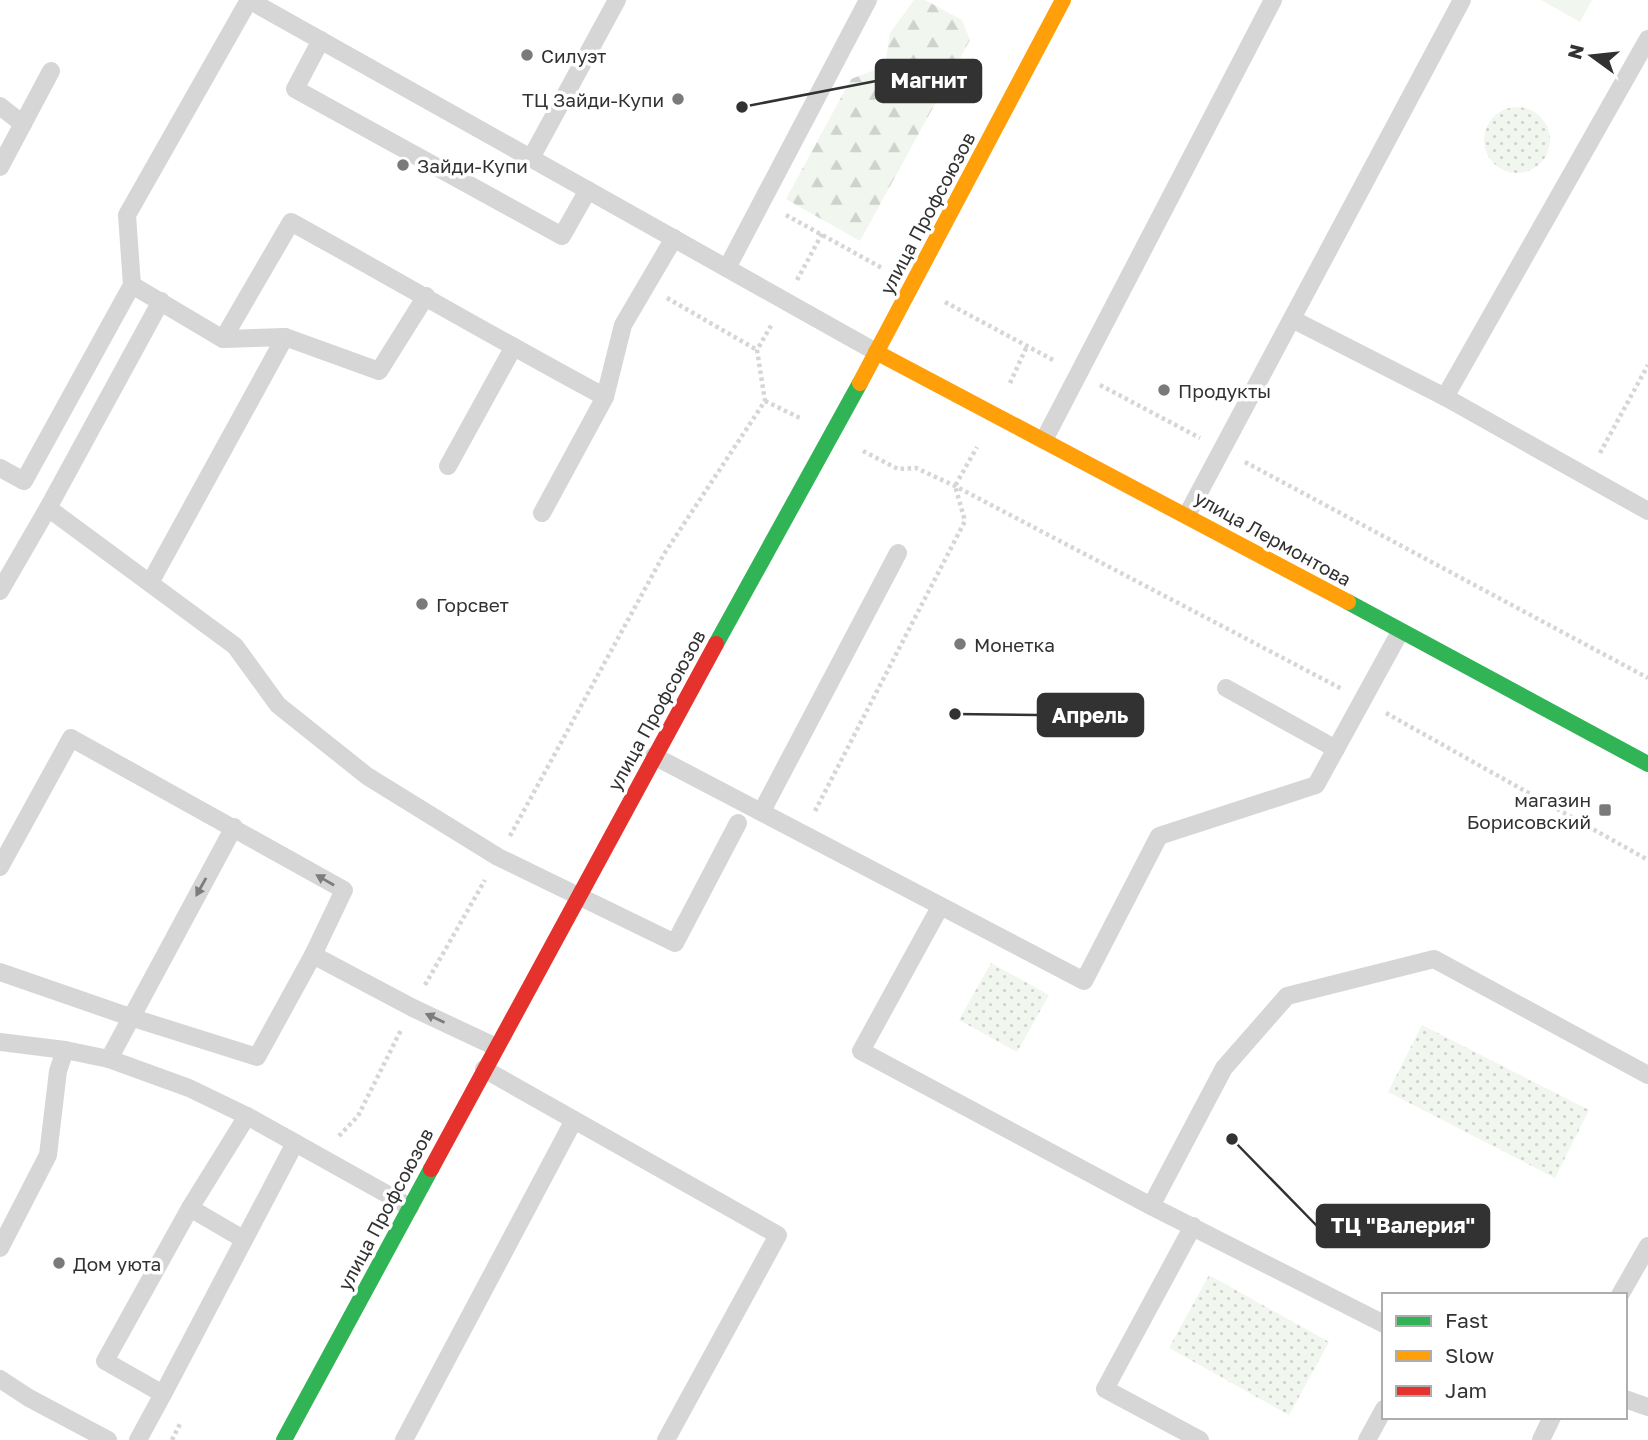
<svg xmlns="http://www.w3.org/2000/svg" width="1648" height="1440" viewBox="0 0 1648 1440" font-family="'Golos Text',sans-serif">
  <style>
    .forest { fill: url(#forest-firs) }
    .park { fill: url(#park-dots) }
    .pitch { fill: #f1f6ee }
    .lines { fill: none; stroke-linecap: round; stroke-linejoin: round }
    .path { stroke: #d6d6d6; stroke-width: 4.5; stroke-dasharray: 3.5 3.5; stroke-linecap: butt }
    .lane { stroke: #d6d6d6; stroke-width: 18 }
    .fast { stroke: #30b455; stroke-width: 16 }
    .slow { stroke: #ff9f0a; stroke-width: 16 }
    .jam { stroke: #e5322d; stroke-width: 16 }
    .oneway { fill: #7c7c7c }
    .poi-dot { fill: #7a7a7a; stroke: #fff; stroke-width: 2.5 }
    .labels { text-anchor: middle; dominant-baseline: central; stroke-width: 7; stroke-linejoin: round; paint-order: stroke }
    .poi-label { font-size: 19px; fill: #323232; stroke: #fff; text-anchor: start }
    .street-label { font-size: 19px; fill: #323232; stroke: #fff }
    .leader { fill: none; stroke: #323232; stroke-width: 2.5 }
    .callout-dot { fill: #323232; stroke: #fff; stroke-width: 2.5 }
    .callout { fill: #323232; stroke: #323232; stroke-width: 2.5 }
    .callout-label { font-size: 21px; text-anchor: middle; font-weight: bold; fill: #fff }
  </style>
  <defs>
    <pattern id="forest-firs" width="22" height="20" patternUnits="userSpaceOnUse" patternTransform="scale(1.75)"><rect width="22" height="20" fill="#f1f6ee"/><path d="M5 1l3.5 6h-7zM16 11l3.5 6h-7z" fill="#cfd3cd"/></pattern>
    <pattern id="park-dots" width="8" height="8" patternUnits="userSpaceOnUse" patternTransform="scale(1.75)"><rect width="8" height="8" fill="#f1f6ee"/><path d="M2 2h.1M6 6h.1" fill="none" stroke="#cfd3cd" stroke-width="1.8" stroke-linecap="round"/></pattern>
  </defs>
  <rect width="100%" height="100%" fill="#fff"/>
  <polygon class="forest" points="914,0 925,0 962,20 970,40 860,241 786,199 851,79 885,66 890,33"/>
  <g class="park">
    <circle cx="1517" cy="140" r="33"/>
    <polygon points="991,963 1049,995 1017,1052 959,1020"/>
    <polygon points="1422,1025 1589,1110 1555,1178 1388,1092"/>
    <polygon points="1209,1275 1329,1342 1289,1415 1169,1348"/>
  </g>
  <polygon class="pitch" points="1541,0 1592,0 1580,22"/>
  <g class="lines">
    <g class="path">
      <polyline points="786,215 882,268"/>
      <polyline points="797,280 822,234"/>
      <polyline points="667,298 757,350"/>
      <polyline points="945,302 1055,361"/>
      <polyline points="1010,383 1027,346"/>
      <polyline points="1100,385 1200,438"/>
      <polyline points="765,401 800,418"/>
      <polyline points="863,451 898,469 916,468 955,486 1342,689"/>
      <polyline points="1600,453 1648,365"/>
      <polyline points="1245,462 1648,678"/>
      <polyline points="1386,713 1648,860"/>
      <polyline points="815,811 965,521 955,486 977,447"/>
      <polyline points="510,836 664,554 765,401 757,350 772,324"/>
      <polyline points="425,985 485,880"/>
      <polyline points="339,1136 358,1116 401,1030"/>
      <polyline points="172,1440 181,1422"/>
    </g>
    <g class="lane">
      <polyline points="249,0 876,352"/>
      <polyline points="321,40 295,89 562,236 588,190"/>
      <polyline points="0,106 23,124"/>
      <polyline points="531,158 617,0"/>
      <polyline points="0,167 51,71"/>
      <polyline points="727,268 868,0"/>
      <polyline points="132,285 223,339 285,337 379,371 426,296"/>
      <polyline points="161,301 48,508 235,646 278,705 367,776 498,857 675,943 738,823"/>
      <polyline points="1292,319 1445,397 1648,511"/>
      <path d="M 223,339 L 291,222 C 396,280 499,340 605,397"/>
      <polyline points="1445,397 1648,39"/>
      <polyline points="1044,440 1273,0"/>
      <polyline points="448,466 513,348"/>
      <polyline points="0,468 24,481 132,285 127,215 249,0"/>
      <polyline points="542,513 605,397 623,325 674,238"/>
      <polyline points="1187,515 1462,0"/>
      <polyline points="150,583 285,337"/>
      <polyline points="0,591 48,508"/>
      <polyline points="1226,688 1336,749"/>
      <polyline points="654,756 1084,981 1159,836 1316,785 1400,632"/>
      <polyline points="762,811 898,553"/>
      <polyline points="0,867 71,738 344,890 313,955 257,1057 130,1017 0,972"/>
      <polyline points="940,907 861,1051 1151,1206 1384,1324"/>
      <polyline points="313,955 413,1008 496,1047"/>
      <polyline points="0,1042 65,1050 109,1059 189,1088 247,1116 410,1207"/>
      <polyline points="109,1059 234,827"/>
      <polyline points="484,1069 778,1235 666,1440"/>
      <polyline points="1151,1206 1224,1068 1287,996 1434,959 1648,1075"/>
      <polyline points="190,1208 243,1239"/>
      <polyline points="1193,1226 1105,1389 1200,1440"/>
      <polyline points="0,1248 48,1155 58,1071 65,1050"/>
      <polyline points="1620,1295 1648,1246"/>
      <polyline points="0,1379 29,1398 108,1440"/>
      <polyline points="163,1394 295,1143"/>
      <polyline points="1625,1399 1648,1407"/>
      <polyline points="138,1440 163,1394 105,1361 190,1208 247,1116"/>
      <polyline points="404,1440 574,1120"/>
      <polyline points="1367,1440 1384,1409"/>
      <polyline points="1541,1440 1552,1417"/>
    </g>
    <g class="fast">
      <polyline points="1348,602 1648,764"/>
      <polyline points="716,644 860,383"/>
      <polyline points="284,1440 431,1169"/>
    </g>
    <g class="slow">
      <polyline points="876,352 1348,602"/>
      <polyline points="860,383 1063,0"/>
    </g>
    <polyline class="jam" points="431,1169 716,644"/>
  </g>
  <defs><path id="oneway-solid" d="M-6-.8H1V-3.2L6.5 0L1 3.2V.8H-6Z" transform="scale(1.75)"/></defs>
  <g class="oneway">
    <use href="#oneway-solid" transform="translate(325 880) rotate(-150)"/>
    <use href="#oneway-solid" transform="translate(201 887) rotate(119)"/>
    <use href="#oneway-solid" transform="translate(435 1018) rotate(-155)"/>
  </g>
  <g class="poi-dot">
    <circle cx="527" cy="55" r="7"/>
    <circle cx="678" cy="99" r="7"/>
    <circle cx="403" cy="165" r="7"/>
    <circle cx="1164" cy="390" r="7"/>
    <circle cx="422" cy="604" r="7"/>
    <circle cx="960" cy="644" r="7"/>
    <rect x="1598" y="803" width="14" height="14" rx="3.5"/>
    <circle cx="59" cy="1263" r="7"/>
  </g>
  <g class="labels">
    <g class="poi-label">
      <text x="541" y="55">Силуэт</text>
      <text x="664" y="99" text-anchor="end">ТЦ Зайди-Купи</text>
      <text x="417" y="165">Зайди-Купи</text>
      <text x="1178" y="390">Продукты</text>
      <text x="436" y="604">Горсвет</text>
      <text x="974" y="644">Монетка</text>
      <text x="1591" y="799" text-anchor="end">магазин<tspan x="1591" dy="22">Борисовский</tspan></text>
      <text x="73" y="1263">Дом уюта</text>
    </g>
    <g class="street-label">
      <text transform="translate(927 213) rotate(-62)">улица Профсоюзов</text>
      <text transform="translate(1273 538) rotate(29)">улица Лермонтова</text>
      <text transform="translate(656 710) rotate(-61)">улица Профсоюзов</text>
      <text transform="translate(385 1209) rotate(-62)">улица Профсоюзов</text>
    </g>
  </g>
  <path class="leader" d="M742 107L876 81M955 714L1038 715M1232 1139L1317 1226"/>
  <g class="callout-dot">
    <circle cx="742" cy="107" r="7"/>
    <circle cx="955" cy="714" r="7"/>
    <circle cx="1232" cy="1139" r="7"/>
  </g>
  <g class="callout">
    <rect x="876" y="60" width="105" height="42" rx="7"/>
    <rect x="1038" y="694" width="105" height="42" rx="7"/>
    <rect x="1317" y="1205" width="172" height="42" rx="7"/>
  </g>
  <g class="callout-label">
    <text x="929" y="88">Магнит</text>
    <text x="1090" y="723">Апрель</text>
    <text x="1403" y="1233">ТЦ "Валерия"</text>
  </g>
  <rect x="1382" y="1293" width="245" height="126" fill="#ffffff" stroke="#adadad" stroke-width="2"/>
  <rect x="1396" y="1316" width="35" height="10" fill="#30b455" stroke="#adadad" stroke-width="2"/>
  <text x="1445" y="1328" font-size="21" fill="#323232">Fast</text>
  <rect x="1396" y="1351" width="35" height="10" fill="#ff9f0a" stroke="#adadad" stroke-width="2"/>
  <text x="1445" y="1363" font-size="21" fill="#323232">Slow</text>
  <rect x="1396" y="1386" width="35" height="10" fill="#e5322d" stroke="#adadad" stroke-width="2"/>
  <text x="1445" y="1398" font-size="21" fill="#323232">Jam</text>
  <g transform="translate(1592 56) rotate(285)" stroke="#ffffff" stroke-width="5" paint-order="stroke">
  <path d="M0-5L12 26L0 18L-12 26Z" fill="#323232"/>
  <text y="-10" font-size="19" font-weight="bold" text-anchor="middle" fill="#323232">N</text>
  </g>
</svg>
